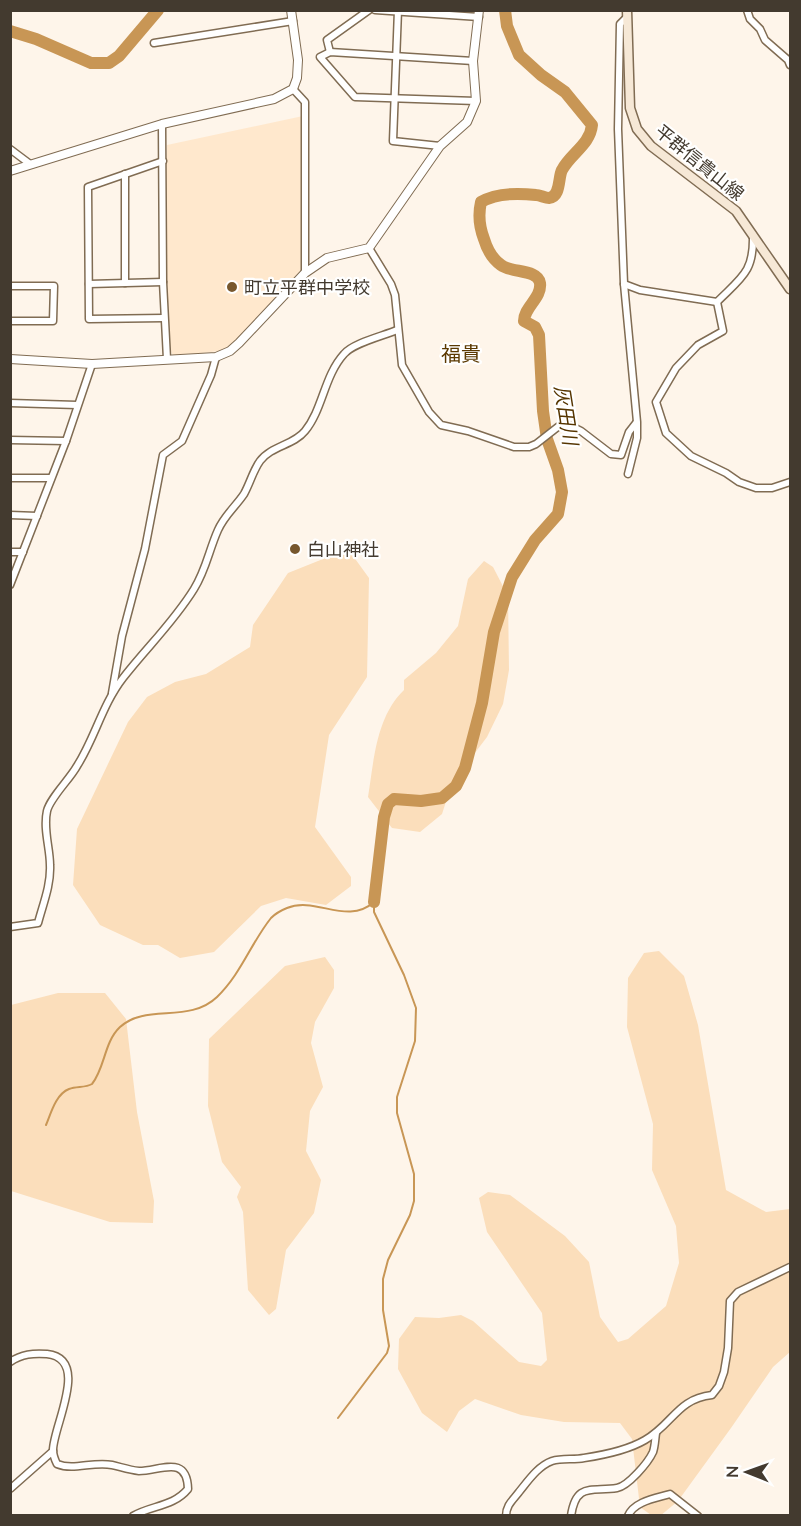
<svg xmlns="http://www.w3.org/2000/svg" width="801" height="1526" viewBox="0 0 801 1526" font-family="Lato,'Noto Sans JP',sans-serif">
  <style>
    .built { fill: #ffe8cd }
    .green { fill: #fbdebb }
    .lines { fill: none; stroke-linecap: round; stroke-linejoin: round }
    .stream { stroke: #c89655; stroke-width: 2 }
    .river { stroke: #c89655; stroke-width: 12 }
    .minor-casing { stroke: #806c53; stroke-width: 9 }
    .tertiary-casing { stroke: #806c53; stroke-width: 10 }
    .secondary-casing { stroke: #806c53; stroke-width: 11 }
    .minor { stroke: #fff; stroke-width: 6 }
    .tertiary { stroke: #fff; stroke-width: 8 }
    .secondary { stroke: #f6e8d6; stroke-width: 8 }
    .poi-dot { fill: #77572d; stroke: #fff; stroke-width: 2 }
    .labels { text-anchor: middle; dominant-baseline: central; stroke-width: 4.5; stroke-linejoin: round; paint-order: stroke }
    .street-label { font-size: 18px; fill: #433a2f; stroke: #fff }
    .poi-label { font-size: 18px; fill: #433a2f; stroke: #fff; text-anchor: start }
    .neighbourhood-label { font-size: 20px; fill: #5b3901; stroke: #fff }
    .water-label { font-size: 20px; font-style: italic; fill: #563500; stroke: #fff }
  </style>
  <rect width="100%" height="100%" fill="#fef5ea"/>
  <polygon class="built" points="303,116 303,268 227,350 179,356 172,354 169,346 165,201 167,145"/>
  <g class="green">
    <polygon points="348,549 369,578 367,677 329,735 315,827 351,877 351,886 326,905 286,898 261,906 214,952 180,958 158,945 143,945 100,925 73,885 77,829 128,722 147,697 175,682 206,674 250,647 253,625 288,573"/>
    <path d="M 484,561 L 493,567 L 508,596 L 509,670 L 503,704 L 487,737 L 452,783 L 442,814 L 420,832 L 392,828 L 368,797 C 374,760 376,717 404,690 L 404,680 L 436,653 L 458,626 L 468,579 Z"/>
    <polygon points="659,951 684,976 698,1025 726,1190 766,1212 790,1209 790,1352 773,1367 731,1428 678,1501 660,1516 651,1515 640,1507 632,1439 620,1423 564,1422 521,1415 475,1399 459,1411 447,1432 422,1413 398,1369 399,1339 415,1317 439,1318 461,1315 473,1321 519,1362 541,1366 547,1360 542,1313 487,1232 479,1198 488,1192 510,1195 565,1236 589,1262 600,1317 618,1342 628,1339 666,1306 679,1263 676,1226 652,1170 653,1124 627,1027 628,978 644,953"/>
    <polygon points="325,957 334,970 334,988 315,1022 311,1043 323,1087 310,1111 306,1151 321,1180 314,1213 286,1250 276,1309 269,1315 248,1290 243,1212 237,1197 241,1187 222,1162 208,1106 209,1039 285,966"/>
    <polygon points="58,993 105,993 126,1019 137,1112 154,1201 153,1223 110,1222 11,1191 11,1005"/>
  </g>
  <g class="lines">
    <g class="stream">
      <path d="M 46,1125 C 51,1113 56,1094 69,1089 C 77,1086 85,1088 92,1084 C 105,1068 104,1042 120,1027 C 146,1003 189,1024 217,997 C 241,974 251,943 271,918 C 275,914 282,910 287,908 C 316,896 347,926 374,902"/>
      <polyline points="338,1418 387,1353 389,1346 383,1310 383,1279 388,1260 410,1215 414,1201 414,1174 397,1113 397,1097 415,1041 416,1008 404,975 374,912 374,902"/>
    </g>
    <g class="river">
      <polyline points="10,31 36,39 91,63 109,63 119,56 158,10"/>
      <path d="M 374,902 L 384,817 L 388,804 L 394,799 L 421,801 L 442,798 L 456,786 L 465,768 L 482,703 L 494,632 L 512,577 L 535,540 L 558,514 L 562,492 L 558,470 L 547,439 L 543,411 L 539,335 L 535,327 L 524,321 C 524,307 542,298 540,283 C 538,269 511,273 501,265 C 491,258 487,249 484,239 C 479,226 478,215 481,202 C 496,193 518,193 536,195 C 540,195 545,198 549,198 C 561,197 558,177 562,170 C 571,153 590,145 592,125 L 565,92 L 541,75 L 519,55 L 507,26 L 505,10"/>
    </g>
    <defs>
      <g id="minor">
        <polyline points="375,10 479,17"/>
        <polyline points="398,10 393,141 440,146"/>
        <polyline points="747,10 750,19 760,29 765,40 788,60 790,65"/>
        <polyline points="627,17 620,24 618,129 624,284 637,422 637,438 628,474"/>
        <polyline points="154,43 293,21"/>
        <polyline points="330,52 327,40 369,10"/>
        <polyline points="473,61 330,52 320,57 355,97 476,101"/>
        <polyline points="293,89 305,102 305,273"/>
        <polyline points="162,124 163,282 167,359"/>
        <polyline points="10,149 30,164"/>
        <polyline points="163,161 88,187 89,319 164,318"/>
        <polyline points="369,248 391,284 395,295 402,365 429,412 441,425 468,431 514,447 529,447 536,444 559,426 571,426 581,431 611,454 621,455 629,432 636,423"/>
        <polyline points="125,283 125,174"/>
        <polyline points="89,284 163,282"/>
        <polyline points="624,284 640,290 717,302"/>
        <polyline points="10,286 54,286 53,321 10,321"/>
        <polyline points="717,302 723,331 698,345 676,368 656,402 666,433 691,456 726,473 739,482 756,488 772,488 790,482"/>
        <path d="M 717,302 C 742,277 754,272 753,235"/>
        <polyline points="10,403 77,405"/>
        <polyline points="10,440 66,441"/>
        <polyline points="10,478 51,478"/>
        <polyline points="10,515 37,516"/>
        <polyline points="10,552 23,552"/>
        <polyline points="10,585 66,441 92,364"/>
        <polyline points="112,693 122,636 145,549 163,455 182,441 211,375 216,357"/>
        <path d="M 10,927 L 38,923 C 43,904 51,885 50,865 C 50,848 43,829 47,811 C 50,798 70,779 77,766 C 95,738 102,705 123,678 C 147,647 173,623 194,589 C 206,570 209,550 218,530 C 224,516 236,506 244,494 C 250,483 253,471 260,461 C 271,446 294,445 305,431 C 323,409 324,376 344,354 C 353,343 383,336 397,330"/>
        <path d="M 10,1362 C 22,1354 33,1353 47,1354 C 91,1359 53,1426 53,1450 C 53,1455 55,1460 57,1464 C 74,1471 93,1461 112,1465 C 121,1467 129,1470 139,1471 C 160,1471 187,1454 188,1489 C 173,1507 152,1505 133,1516"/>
        <polyline points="10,1489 53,1451"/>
        <path d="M 506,1516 C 506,1505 513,1500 519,1492 C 528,1481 538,1466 552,1461 C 562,1458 574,1460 584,1458 C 604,1455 628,1450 645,1440 C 673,1424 677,1399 712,1395 L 719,1386 L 724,1372 L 728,1348 L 730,1301 L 738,1292 L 790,1267"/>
        <path d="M 571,1516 C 576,1482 592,1492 617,1488 C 628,1486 648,1463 653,1452 C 655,1446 655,1440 656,1433"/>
        <path d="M 628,1516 C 634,1501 657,1498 670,1494 L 698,1516"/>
      </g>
      <g id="tertiary">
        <polyline points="10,171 162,124 274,99 293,89 297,78 298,60 291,10"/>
        <polyline points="10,359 92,364 216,357 230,351 239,343 305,273 327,258 369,248 440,146 467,122 476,101 473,61 479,10"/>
      </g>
      <polyline id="secondary" points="627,10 630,108 637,129 651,146 736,211 790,289"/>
    </defs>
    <use href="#minor" class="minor-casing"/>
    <use href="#tertiary" class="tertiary-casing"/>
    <use href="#secondary" class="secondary-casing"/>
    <use href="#minor" class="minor"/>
    <use href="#tertiary" class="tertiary"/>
    <use href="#secondary" class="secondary"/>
  </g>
  <g class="poi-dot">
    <circle cx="232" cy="287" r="6"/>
    <circle cx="295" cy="549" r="6"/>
  </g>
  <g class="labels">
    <g class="street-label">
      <text transform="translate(700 162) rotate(39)">平群信貴山線</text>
    </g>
    <g class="poi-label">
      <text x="244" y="287">町立平群中学校</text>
      <text x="307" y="549">白山神社</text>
    </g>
    <g class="neighbourhood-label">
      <text x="461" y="353">福貴</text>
    </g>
    <g class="water-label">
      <text transform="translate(567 415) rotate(81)">灰田川</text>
    </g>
  </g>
  <rect width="801" height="1526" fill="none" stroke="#433a2f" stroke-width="24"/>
  <g transform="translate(747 1472) rotate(271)" stroke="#ffffff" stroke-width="4.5" paint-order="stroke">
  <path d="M0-4.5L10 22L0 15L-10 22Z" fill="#433a2f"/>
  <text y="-9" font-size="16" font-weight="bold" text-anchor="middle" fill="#433a2f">N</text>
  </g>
</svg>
